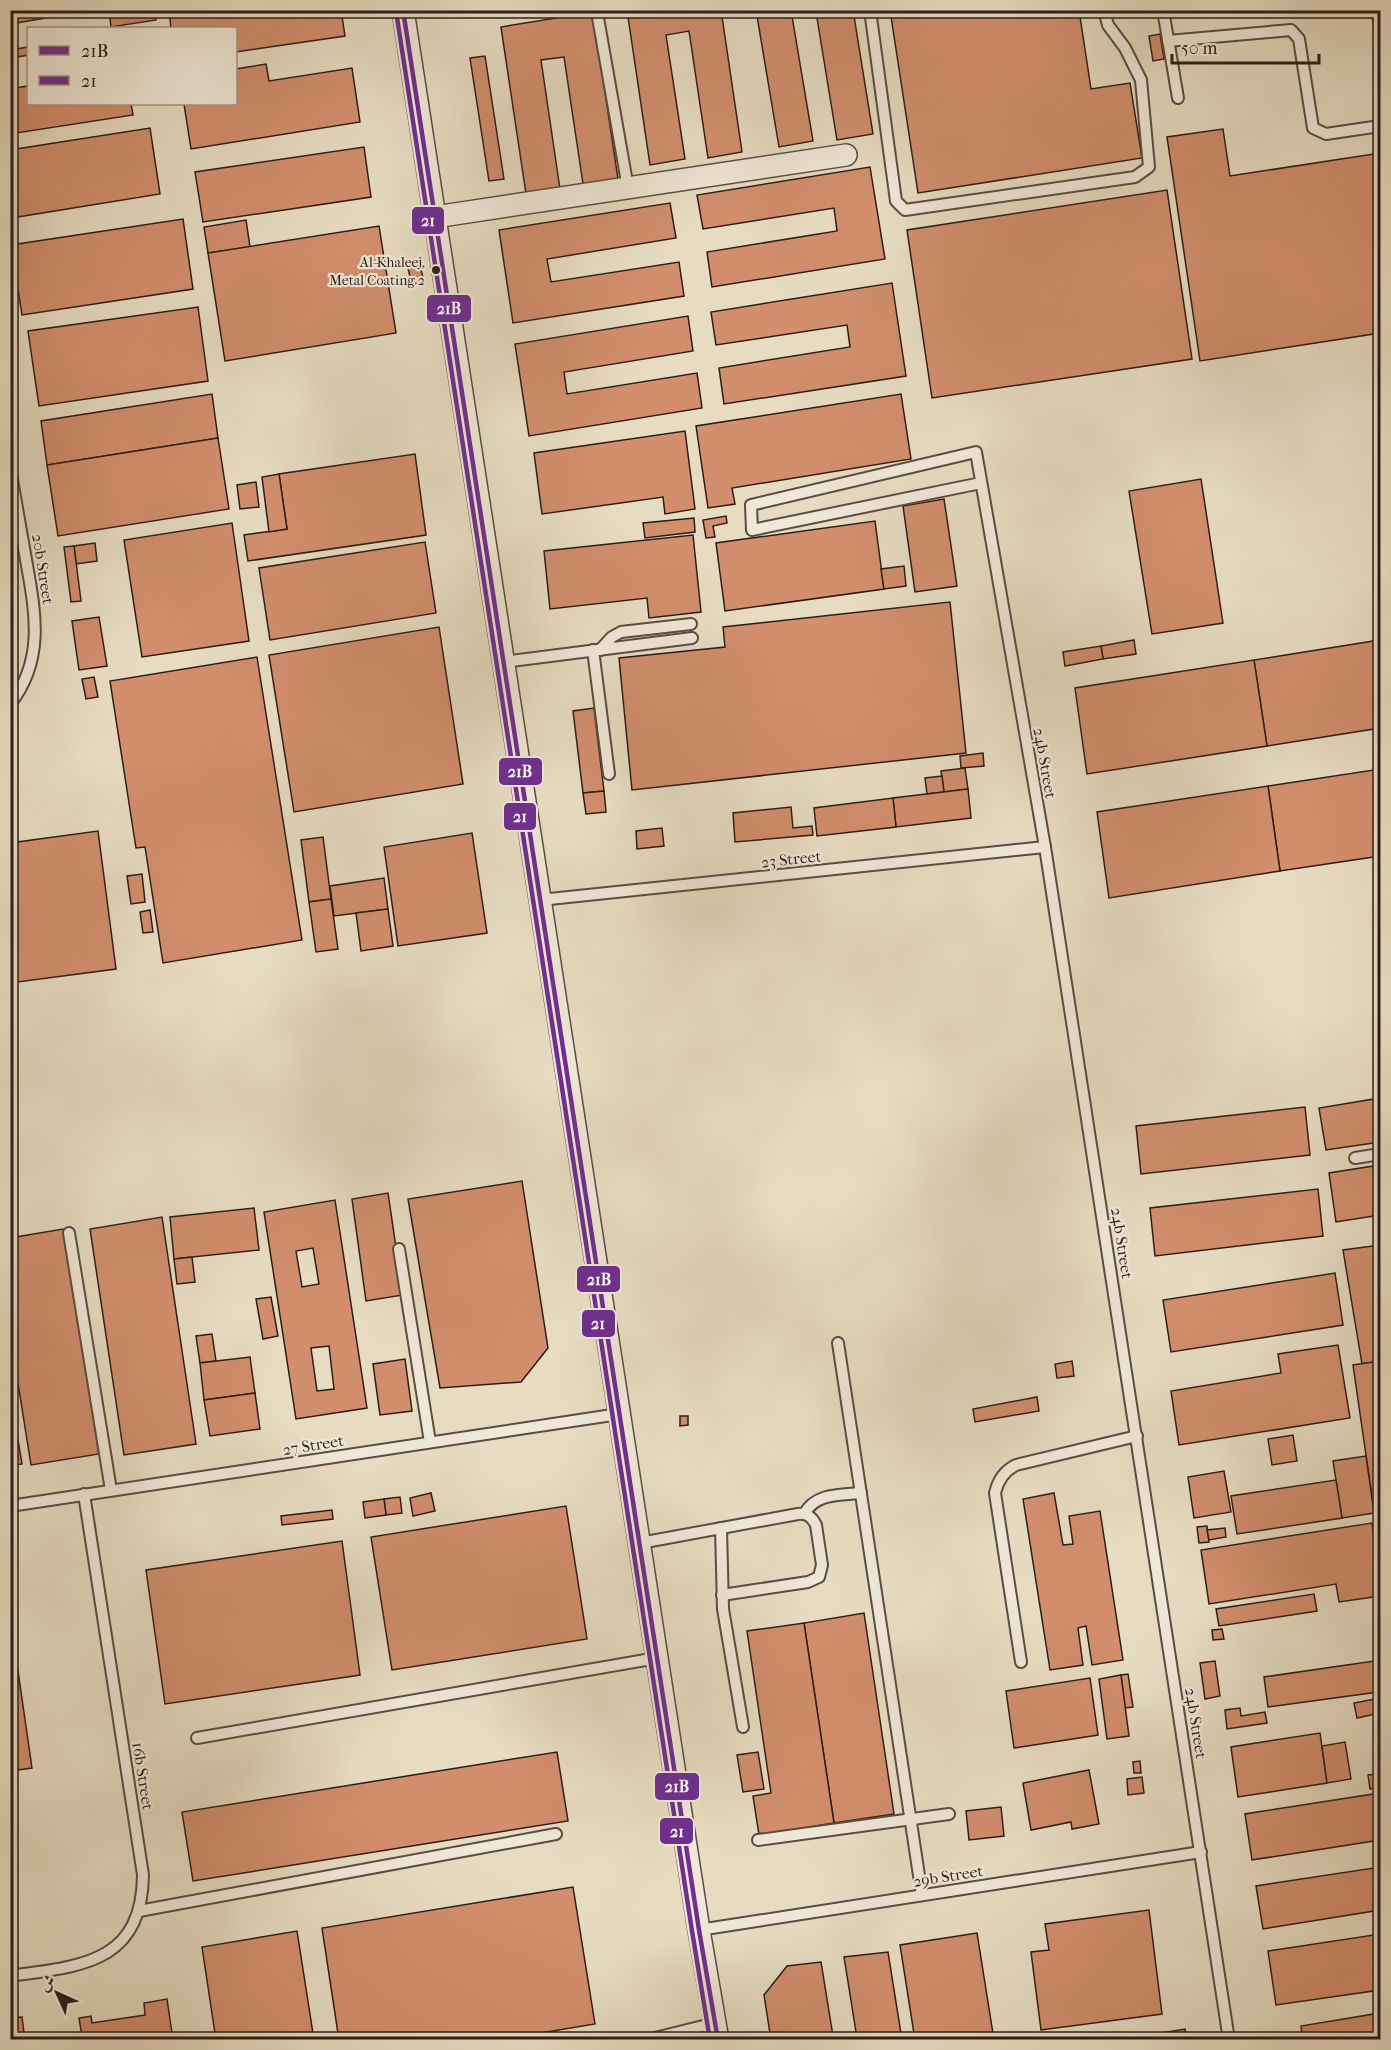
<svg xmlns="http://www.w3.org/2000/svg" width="1391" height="2050" viewBox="0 0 1391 2050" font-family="'IM FELL French Canon',Amiri,serif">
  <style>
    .building { fill: #d28e6d; stroke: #2c1c17; stroke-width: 1.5; fill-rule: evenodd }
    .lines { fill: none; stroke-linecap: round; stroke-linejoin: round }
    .lane-casing { stroke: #5b4c42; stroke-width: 14 }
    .street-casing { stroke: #5b4c42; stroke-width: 24 }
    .lane { stroke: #efe8d7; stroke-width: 10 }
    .street { stroke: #efe8d7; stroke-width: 21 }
    .bus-1-casing { stroke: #efe8d7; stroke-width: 9 }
    .bus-2-casing { stroke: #efe8d7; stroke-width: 9 }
    .bus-1 { stroke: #6f2e90; stroke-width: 4.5 }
    .bus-2 { stroke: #6f2e90; stroke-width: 4.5 }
    .bus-dot { fill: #2c1c17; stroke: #efe8d7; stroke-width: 2 }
    .labels { text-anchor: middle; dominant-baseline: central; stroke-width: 4.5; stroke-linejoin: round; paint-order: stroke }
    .bus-label { font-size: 14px; fill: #2c1c17; stroke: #efe8d7; text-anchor: end }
    .street-label { font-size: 16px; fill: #2c1c17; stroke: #efe8d7 }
    .line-badge { stroke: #efe8d7; stroke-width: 2 }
    .badge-label { font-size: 16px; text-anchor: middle; font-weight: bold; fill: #fff }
  </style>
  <rect width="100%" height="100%" fill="#e7dcc2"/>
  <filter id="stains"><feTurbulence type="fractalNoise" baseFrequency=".00333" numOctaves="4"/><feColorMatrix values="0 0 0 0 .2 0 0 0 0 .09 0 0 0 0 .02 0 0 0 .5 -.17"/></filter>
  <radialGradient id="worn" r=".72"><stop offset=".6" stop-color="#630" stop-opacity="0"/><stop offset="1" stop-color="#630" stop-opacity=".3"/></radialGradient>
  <g class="building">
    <polygon points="10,10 93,10 10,24"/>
    <polygon points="109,10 154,10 156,20 111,27"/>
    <polygon points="169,10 341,10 345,36 236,52 236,28 171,28"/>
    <polygon points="627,10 721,10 742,152 708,158 689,31 666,35 685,159 650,165"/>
    <polygon points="756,10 853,10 873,134 837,140 816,12 792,16 813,141 779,147"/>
    <polygon points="890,10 1079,10 1091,89 1130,83 1142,158 918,193"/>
    <polygon points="593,12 618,179 583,184 564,57 541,60 560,189 526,194 501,27"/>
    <polygon points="1160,34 1164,59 1153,61 1149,36"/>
    <polygon points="28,47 28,55 17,57 16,49"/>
    <polygon points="485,56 504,179 489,181 470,58"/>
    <polygon points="266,64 269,81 352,68 360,122 191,149 184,104 236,104 236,69"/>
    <polygon points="28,86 28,104 131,104 133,115 10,134 10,89"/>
    <polygon points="150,128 160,194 11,218 10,150"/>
    <polygon points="1223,129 1230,176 1380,153 1380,333 1200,361 1167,137"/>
    <polygon points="364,147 371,197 203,222 195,172"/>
    <polygon points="870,167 885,259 712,287 707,252 837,231 834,208 703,229 697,195"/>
    <polygon points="1167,190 1192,359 932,398 907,230"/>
    <polygon points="670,203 676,238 547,259 551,282 679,262 684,296 513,323 499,230"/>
    <polygon points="183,219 193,289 22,315 11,245"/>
    <polygon points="246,220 250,247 208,253 204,227"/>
    <polygon points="379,226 396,333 225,361 208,253"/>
    <polygon points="419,261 424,282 412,285 407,264"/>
    <polygon points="892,283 906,376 724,404 719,368 850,347 847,325 716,345 711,312"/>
    <polygon points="198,307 208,381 39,406 28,331"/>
    <polygon points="688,316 693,351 564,372 567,394 697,373 702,408 529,436 515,344"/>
    <polygon points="212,394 218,438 47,465 41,421"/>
    <polygon points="901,394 911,459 732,488 735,504 708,508 696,426"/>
    <polygon points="685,431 695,509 665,514 663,497 542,514 534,453"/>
    <polygon points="218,438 229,509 58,536 47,465"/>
    <polygon points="415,454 426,535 248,561 244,535 287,529 279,474"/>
    <polygon points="279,474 287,529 269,532 262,477"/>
    <polygon points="1201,479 1223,623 1152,634 1129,491"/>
    <polygon points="256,482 259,507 240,509 237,485"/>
    <polygon points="944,499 957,586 915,592 903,506"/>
    <polygon points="726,516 727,523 713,526 715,537 706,538 703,520"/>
    <polygon points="694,518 695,532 645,538 643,523"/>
    <polygon points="875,521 884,589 725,611 716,543"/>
    <polygon points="232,523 249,641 142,657 124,540"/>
    <polygon points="693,535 701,612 649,618 647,598 550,609 544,551"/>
    <polygon points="425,542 436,613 270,640 259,568"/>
    <polygon points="95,543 97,561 76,564 74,546"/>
    <polygon points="74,546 81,601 71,602 64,547"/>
    <polygon points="904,566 906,586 884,589 881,569"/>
    <polygon points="950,602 966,753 632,790 619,658 725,647 723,627"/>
    <polygon points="99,617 107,666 79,670 72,621"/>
    <polygon points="439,627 463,784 294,812 269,655"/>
    <polygon points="1134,640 1136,654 1103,659 1101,646"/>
    <polygon points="1380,640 1380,728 1267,746 1254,660"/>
    <polygon points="1101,646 1103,659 1065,666 1063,652"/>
    <polygon points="257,657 302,940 163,963 145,847 136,848 110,681"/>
    <polygon points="1254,660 1267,746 1087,774 1075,688"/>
    <polygon points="94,677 98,697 86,699 82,679"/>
    <polygon points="594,708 604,791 583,793 573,711"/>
    <polygon points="983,753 984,766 961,768 960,756"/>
    <polygon points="965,768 968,789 944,792 941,771"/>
    <polygon points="1380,769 1380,856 1280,871 1268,786"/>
    <polygon points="942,776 944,792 927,794 925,778"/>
    <polygon points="1268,786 1280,871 1109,898 1097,812"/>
    <polygon points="968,789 971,818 896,827 893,798"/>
    <polygon points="604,791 606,812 586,814 583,793"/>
    <polygon points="893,798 896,827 817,836 814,808"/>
    <polygon points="791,807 793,828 812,826 813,835 735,842 733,813"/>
    <polygon points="662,828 664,846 637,849 636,831"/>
    <polygon points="98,831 116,969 10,983 10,843"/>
    <polygon points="472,833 487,933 398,946 384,847"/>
    <polygon points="323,837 331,899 309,902 301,840"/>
    <polygon points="142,874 145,902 131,904 127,876"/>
    <polygon points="384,878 388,909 334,916 330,886"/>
    <polygon points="331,899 338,949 316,952 309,902"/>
    <polygon points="388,909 393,946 361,951 356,913"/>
    <polygon points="150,910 153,932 143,933 140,912"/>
    <polygon points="1380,1098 1380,1142 1326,1150 1319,1108"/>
    <polygon points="1305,1107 1310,1155 1141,1174 1136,1126"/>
    <polygon points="1380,1165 1380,1215 1336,1222 1329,1173"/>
    <polygon points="522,1181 548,1348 521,1382 440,1388 408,1199"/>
    <polygon points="1318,1189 1323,1236 1155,1256 1150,1208"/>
    <polygon points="388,1193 403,1295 366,1301 352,1199"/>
    <path d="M 335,1200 L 367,1408 L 296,1419 L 264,1212 ZM 313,1248 L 319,1284 L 302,1287 L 296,1251 ZM 329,1346 L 334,1389 L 317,1391 L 311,1348 Z"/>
    <polygon points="254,1208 259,1250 174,1259 170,1217"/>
    <polygon points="162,1217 196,1444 124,1455 90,1229"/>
    <polygon points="63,1229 99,1454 31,1465 10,1333 10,1238"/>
    <polygon points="1380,1245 1380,1361 1362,1364 1343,1250"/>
    <polygon points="192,1257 195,1282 177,1284 174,1259"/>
    <polygon points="1335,1273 1343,1325 1171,1352 1163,1300"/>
    <polygon points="271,1297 278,1336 263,1339 256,1299"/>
    <polygon points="212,1334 216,1361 200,1363 196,1336"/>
    <polygon points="1338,1345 1350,1418 1179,1445 1171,1391 1281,1373 1278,1354"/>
    <polygon points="250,1357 255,1393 204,1400 200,1363"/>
    <polygon points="405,1359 412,1411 380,1415 373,1364"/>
    <polygon points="1072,1361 1074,1376 1057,1378 1055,1364"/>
    <polygon points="1380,1361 1380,1496 1372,1497 1353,1365"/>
    <polygon points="10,1392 22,1464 10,1466"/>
    <polygon points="255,1393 260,1429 210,1436 204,1400"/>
    <polygon points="1037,1397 1039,1411 975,1422 973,1409"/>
    <polygon points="680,1416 688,1416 688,1425 680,1426"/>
    <polygon points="1293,1435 1297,1461 1272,1465 1268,1439"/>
    <polygon points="1366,1456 1374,1513 1342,1518 1333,1461"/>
    <polygon points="1224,1471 1231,1512 1194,1518 1188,1477"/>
    <polygon points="1336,1480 1342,1518 1237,1534 1231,1496"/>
    <polygon points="431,1493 435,1511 413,1516 410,1498"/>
    <polygon points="1054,1493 1063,1545 1073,1544 1069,1516 1100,1511 1123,1660 1092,1665 1086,1626 1078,1628 1083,1665 1050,1670 1023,1499"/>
    <polygon points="400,1497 402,1513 386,1515 384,1499"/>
    <polygon points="384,1499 386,1515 365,1518 363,1502"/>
    <polygon points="566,1506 587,1639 392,1670 371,1537"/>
    <polygon points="332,1510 333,1519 282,1525 281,1516"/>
    <polygon points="1372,1523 1380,1579 1380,1596 1339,1602 1336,1584 1209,1604 1201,1550"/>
    <polygon points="1207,1526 1209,1542 1199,1543 1197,1527"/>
    <polygon points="1225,1528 1226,1537 1209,1540 1207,1530"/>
    <polygon points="342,1541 360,1675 165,1704 146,1570"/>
    <polygon points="1314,1594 1317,1611 1219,1626 1216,1609"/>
    <polygon points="1380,1605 1380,1628 1377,1629 1374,1606"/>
    <polygon points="864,1613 894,1814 834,1823 804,1623"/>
    <polygon points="804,1623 834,1823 759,1835 753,1796 771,1793 747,1631"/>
    <polygon points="1222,1629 1224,1639 1213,1640 1212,1630"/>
    <polygon points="1380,1633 1380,1661 1377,1661 1374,1634"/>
    <polygon points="10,1641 14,1641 18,1671 10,1672"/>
    <polygon points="1215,1661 1220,1696 1205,1699 1200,1663"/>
    <polygon points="1374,1661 1378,1692 1268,1707 1264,1677"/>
    <polygon points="18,1671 32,1768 10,1771 10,1672"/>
    <polygon points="1128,1674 1133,1707 1125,1708 1121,1675"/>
    <polygon points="1121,1675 1129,1736 1107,1739 1099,1679"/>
    <polygon points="1090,1678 1098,1735 1014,1748 1006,1691"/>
    <polygon points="1380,1698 1380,1713 1357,1718 1354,1703"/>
    <polygon points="1240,1708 1241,1716 1265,1712 1267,1723 1227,1729 1225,1710"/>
    <polygon points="1320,1733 1327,1783 1238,1797 1231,1747"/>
    <polygon points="1345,1742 1351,1779 1327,1783 1322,1746"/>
    <polygon points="557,1752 568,1821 193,1881 182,1812"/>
    <polygon points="758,1752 764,1789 743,1792 737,1755"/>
    <polygon points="1140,1761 1141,1773 1134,1773 1133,1762"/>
    <polygon points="1089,1770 1099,1824 1072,1829 1071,1822 1031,1830 1023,1783"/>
    <polygon points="1380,1774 1380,1787 1370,1789 1368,1775"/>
    <polygon points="1142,1777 1144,1793 1128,1795 1127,1779"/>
    <polygon points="1380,1793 1380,1840 1252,1860 1245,1814"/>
    <polygon points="1001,1807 1004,1836 969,1840 966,1811"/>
    <polygon points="1380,1867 1380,1910 1263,1929 1256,1886"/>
    <polygon points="573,1887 595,2024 499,2040 339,2040 322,1928"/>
    <polygon points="1149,1910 1162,2014 1041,2030 1031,1952 1049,1950 1045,1924"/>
    <polygon points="297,1931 314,2040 216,2040 202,1947"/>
    <polygon points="977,1933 994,2040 915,2040 900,1945"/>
    <polygon points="1380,1934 1380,1990 1276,2005 1268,1951"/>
    <polygon points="888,1952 902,2040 771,2040 764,1995 787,1966 821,1962 833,2036 856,2032 844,1957"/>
    <polygon points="167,1999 173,2040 92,2040 91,2036 82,2037 79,2018 91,2016 92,2023 145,2015 144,2003"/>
    <polygon points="1380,2013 1380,2040 1303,2040 1301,2026"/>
    <polygon points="22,2017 24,2033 10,2035 10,2018"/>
    <polygon points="1185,2029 1187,2040 1119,2040"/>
    <polygon points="79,2034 80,2040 52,2040 51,2039"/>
  </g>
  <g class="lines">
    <defs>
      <g id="lane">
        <polyline points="870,10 896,201 905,210 1135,177 1149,167 1141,80 1125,48 1108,25 1104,10"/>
        <polyline points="1163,10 1178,98"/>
        <polyline points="1377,10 1380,26"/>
        <polyline points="597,12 628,188"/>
        <polyline points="1168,41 1291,30 1299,39 1313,128 1326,134 1380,126"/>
        <path d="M 10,468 C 15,497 20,525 25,554 C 34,606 47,658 10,704"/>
        <polyline points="981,483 752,530 751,505 976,452 1045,847 1229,2040"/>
        <polyline points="593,650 609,774"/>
        <polyline points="600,650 612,637 621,632 691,624"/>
        <polyline points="503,662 692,638"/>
        <polyline points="540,900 1045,847"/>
        <polyline points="1355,1158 1380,1154"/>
        <polyline points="69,1233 111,1490"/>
        <polyline points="399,1249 430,1442"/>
        <polyline points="838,1343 922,1895"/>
        <polyline points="10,1506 619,1414"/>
        <path d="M 804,1514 C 816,1493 839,1495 861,1493"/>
        <polyline points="721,1528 723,1609 743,1727"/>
        <path d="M 640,1543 L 798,1514 C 807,1513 812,1517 816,1525 L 822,1565 L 819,1577 L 808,1582 L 722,1595"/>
        <path d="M 1021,1662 L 995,1493 C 998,1480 1004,1471 1016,1465 L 1137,1436"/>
        <polyline points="197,1738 657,1658"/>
        <polyline points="758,1840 949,1814"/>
        <polyline points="139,1911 556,1834"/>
        <polyline points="699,1930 1201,1852"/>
        <path d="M 10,1976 C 80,1966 142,1964 143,1875 L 84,1494"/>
        <polyline points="647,2040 715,2023"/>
      </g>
      <g id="street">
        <polyline points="403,10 699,1930 718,2040"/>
        <polyline points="435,217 846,155"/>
      </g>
    </defs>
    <use href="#lane" class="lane-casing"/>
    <use href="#street" class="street-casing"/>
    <use href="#lane" class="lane"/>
    <use href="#street" class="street"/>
    <defs>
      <polyline id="bus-1" points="403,10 699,1930 718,2040"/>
      <polyline id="bus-2" points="396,11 692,1931 710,2040"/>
    </defs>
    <use href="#bus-1" class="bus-1-casing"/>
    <use href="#bus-2" class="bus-2-casing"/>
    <use href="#bus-1" class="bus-1"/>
    <use href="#bus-2" class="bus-2"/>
  </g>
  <circle class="bus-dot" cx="436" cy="270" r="5"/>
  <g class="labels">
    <g class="bus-label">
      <text x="425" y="262">Al-Khaleej,<tspan x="425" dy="18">Metal Coating 2</tspan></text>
    </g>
    <g class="street-label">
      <text transform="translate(43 569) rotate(81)">20b Street</text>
      <text transform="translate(1045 763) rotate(80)">24b Street</text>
      <text transform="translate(791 859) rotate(-6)">23 Street</text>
      <text transform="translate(1122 1243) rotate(81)">24b Street</text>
      <text transform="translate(313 1445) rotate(-9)">27 Street</text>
      <text transform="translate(1196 1723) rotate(81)">24b Street</text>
      <text transform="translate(143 1776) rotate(81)">16b Street</text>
      <text transform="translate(948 1876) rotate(-9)">29b Street</text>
    </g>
  </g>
  <g class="line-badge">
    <rect x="411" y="206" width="34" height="29" rx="6" fill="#6f2e90"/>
    <rect x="426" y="294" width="46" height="29" rx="6" fill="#6f2e90"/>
    <rect x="498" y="757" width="45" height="29" rx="6" fill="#6f2e90"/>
    <rect x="503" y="802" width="34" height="29" rx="6" fill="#6f2e90"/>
    <rect x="576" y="1265" width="45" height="28" rx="6" fill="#6f2e90"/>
    <rect x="581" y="1309" width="35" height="29" rx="6" fill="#6f2e90"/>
    <rect x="654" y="1772" width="46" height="29" rx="6" fill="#6f2e90"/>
    <rect x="659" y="1817" width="35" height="28" rx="6" fill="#6f2e90"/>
  </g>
  <g class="badge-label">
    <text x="428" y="226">21</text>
    <text x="449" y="314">21B</text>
    <text x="520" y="777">21B</text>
    <text x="520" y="822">21</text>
    <text x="599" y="1285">21B</text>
    <text x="598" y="1329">21</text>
    <text x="677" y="1792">21B</text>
    <text x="677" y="1837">21</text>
  </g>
  <rect width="1391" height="2050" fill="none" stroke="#e7dcc2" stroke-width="36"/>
  <rect x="12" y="12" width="1367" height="2026" fill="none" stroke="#2c1c17" stroke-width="3"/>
  <rect x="18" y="18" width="1355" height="2014" fill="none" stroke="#2c1c17" stroke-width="1.5"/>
  <rect x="27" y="27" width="210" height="78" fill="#efe8d7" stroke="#a1968a" stroke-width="1.5"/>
  <rect x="39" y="46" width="30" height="9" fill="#6f2e90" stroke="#a1968a" stroke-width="1.5"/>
  <text x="81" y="57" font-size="18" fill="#2c1c17">21B</text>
  <rect x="39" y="76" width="30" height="9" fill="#6f2e90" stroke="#a1968a" stroke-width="1.5"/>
  <text x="81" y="87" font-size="18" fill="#2c1c17">21</text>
  <g transform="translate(57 1993) rotate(315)" stroke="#efe8d7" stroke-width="4.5" paint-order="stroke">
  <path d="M0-4.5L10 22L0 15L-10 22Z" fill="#2c1c17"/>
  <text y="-9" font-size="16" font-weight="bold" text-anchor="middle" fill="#2c1c17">ش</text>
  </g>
  <path d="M1172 54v9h147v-9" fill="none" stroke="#2c1c17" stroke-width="3"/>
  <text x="1181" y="54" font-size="18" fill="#2c1c17" stroke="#efe8d7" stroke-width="4.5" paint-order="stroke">50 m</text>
  <rect width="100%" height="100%" filter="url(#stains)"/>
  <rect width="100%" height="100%" fill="url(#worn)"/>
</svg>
